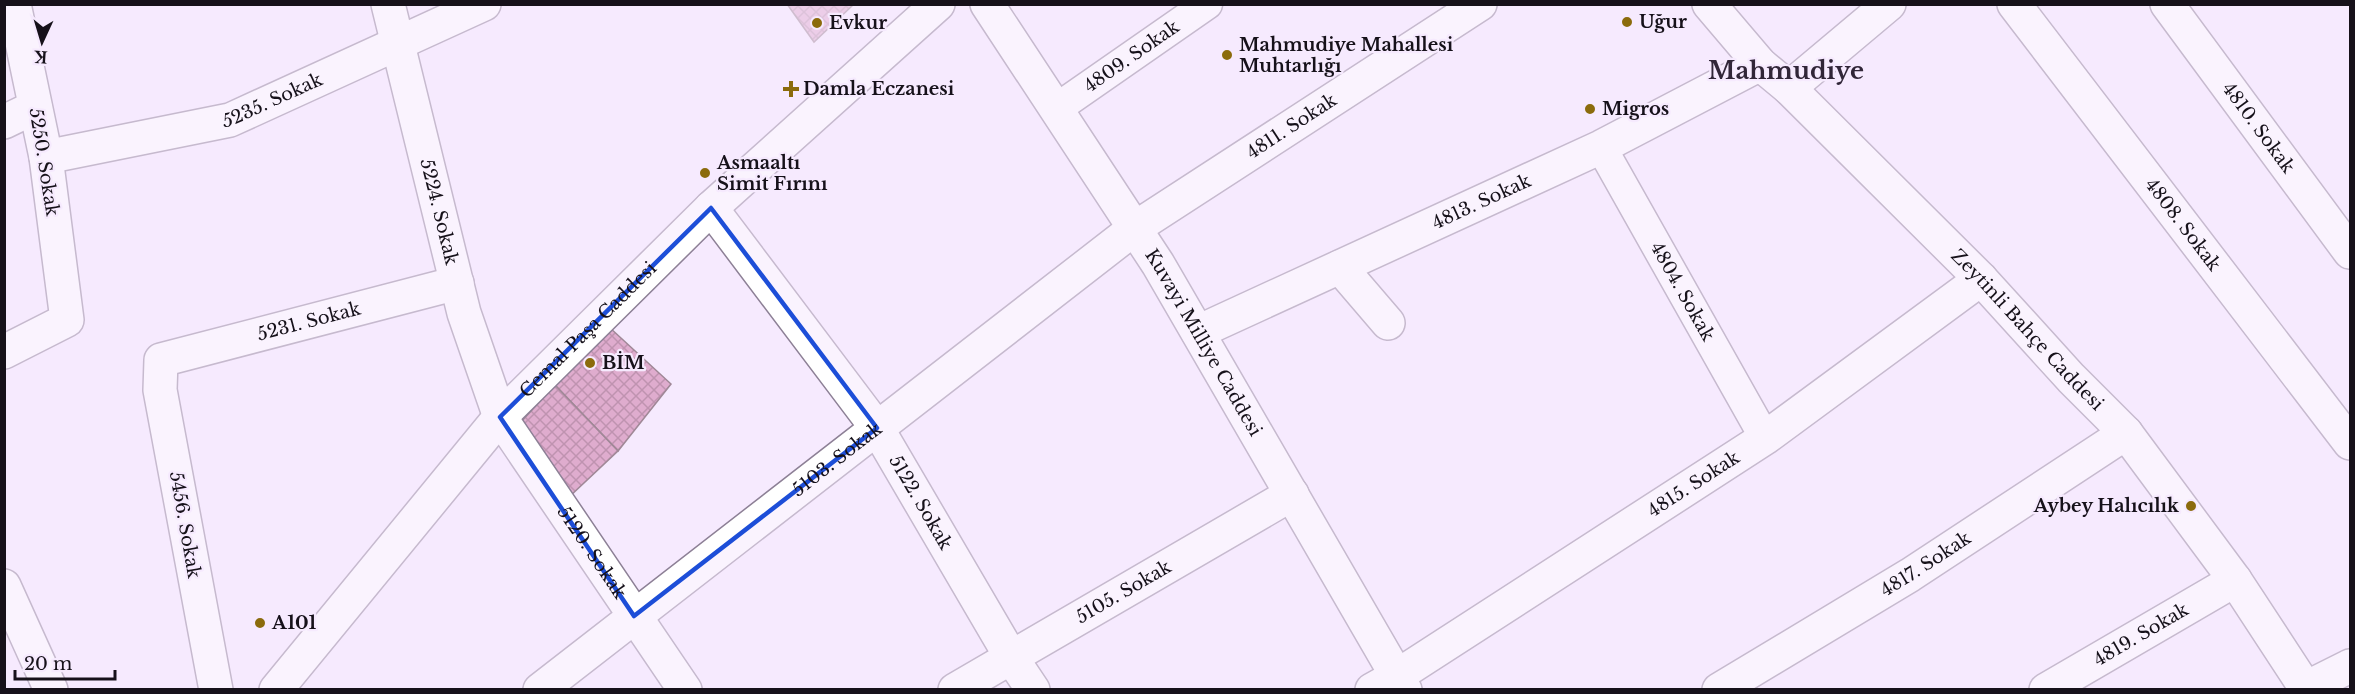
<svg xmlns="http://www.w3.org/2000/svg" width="2355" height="694" viewBox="0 0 2355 694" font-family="'Libre Baskerville',serif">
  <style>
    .building { fill: url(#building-cross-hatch); stroke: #a08897; stroke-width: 1.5 }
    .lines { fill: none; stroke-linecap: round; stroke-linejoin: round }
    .pedestrian-casing { stroke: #8d8096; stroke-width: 33 }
    .minor-casing { stroke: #8d8096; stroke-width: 36 }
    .tertiary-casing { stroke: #8d8096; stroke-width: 36 }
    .pedestrian { stroke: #fff; stroke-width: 30 }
    .minor { stroke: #fff; stroke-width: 33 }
    .tertiary { stroke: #fff; stroke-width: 33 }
    .marked { fill: none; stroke: #1d4ed8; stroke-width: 4.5; stroke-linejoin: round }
    .poi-dot { fill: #8b6b0c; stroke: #f6eafe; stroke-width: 2 }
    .labels { text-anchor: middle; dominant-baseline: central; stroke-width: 4.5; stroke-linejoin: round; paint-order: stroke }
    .poi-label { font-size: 18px; font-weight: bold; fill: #16111a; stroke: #f6eafe; text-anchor: start }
    .street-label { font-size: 18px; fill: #16111a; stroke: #f6eafe }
    .district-label { font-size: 24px; font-weight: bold; fill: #312638; stroke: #f6eafe }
  </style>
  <defs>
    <pattern id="building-cross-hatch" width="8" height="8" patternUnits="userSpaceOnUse" patternTransform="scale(1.5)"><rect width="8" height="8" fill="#dfacce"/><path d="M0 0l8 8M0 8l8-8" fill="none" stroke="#bf93b0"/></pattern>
  </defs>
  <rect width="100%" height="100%" fill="#f6eafe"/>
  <g class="building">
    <polygon points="787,4 854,4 814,42"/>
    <polygon points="609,327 671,384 618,451 555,385"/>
    <polygon points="555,385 618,451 570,496 520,423"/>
  </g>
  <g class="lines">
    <defs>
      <g id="pedestrian">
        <path id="s1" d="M 1056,109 L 1207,4"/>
        <path id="s2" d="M 1601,147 L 1765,438"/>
      </g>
      <g id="minor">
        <path id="s3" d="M 388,4 L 464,313 L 500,417 L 685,690"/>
        <path id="s4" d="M 2014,4 L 2350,443"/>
        <path id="s5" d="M 2167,4 L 2350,252"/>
        <polyline points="1789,88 1889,4"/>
        <polyline points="4,122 35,107"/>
        <path id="s6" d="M 46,157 L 230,120 L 484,4"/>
        <path id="s7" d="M 711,208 L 877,428 L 1011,657 L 1033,690"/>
        <polyline points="1340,267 1388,323"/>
        <path id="s8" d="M 1198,332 L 1601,147 L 1760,64"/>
        <polyline points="4,352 67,320 46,157 14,4"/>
        <polyline points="4,586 51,690"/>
        <polyline points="2306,688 2350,666"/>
        <path id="s9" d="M 216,690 L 160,390 L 161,360 L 457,283"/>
        <path id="s10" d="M 276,690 L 500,417 L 711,208 L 938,4"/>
        <path id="s11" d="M 540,690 L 1135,228 L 1480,4"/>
        <path id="s12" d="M 955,690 L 1292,494"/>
        <path id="s13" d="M 1372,690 L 1397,676 L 1765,438 L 1981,279"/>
        <path id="s14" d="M 1719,690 L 1910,575 L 2126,433"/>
        <path id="s15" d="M 2046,690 L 2235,580"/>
      </g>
      <g id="tertiary">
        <path id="s16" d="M 987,4 L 1158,264 L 1405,690"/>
        <path id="s17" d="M 1709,4 L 1760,64 L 1789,88 L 1981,279 L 2071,378 L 2126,433 L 2235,580 L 2307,690"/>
      </g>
    </defs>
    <use href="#pedestrian" class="pedestrian-casing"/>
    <use href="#minor" class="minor-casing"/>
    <use href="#tertiary" class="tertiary-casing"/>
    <use href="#pedestrian" class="pedestrian"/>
    <use href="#minor" class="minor"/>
    <use href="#tertiary" class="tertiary"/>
  </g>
  <path d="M0 0H2355V694H0ZM 711,208 L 877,428 L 634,616 L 500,417 Z" fill="#f6eafe" fill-opacity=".55" fill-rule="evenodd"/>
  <path class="marked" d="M 711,208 L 877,428 L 634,616 L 500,417 Z"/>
  <g class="poi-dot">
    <circle cx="1627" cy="22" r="6"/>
    <circle cx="817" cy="23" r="6"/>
    <circle cx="1227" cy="55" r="6"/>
    <path d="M788 80h6v6h6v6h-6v6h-6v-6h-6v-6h6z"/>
    <circle cx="1590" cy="109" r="6"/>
    <circle cx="705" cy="173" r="6"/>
    <circle cx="590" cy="363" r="6"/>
    <circle cx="2191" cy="506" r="6"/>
    <circle cx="260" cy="623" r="6"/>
  </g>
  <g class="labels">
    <g class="poi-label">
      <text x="1639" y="22">Uğur</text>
      <text x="829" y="23">Evkur</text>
      <text x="1239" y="45">Mahmudiye Mahallesi<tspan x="1239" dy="21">Muhtarlığı</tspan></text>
      <text x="803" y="89">Damla Eczanesi</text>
      <text x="1602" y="109">Migros</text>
      <text x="717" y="163">Asmaaltı<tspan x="717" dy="21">Simit Fırını</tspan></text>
      <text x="602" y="363">BİM</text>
      <text x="2179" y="506" text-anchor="end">Aybey Halıcılık</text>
      <text x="272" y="623">A101</text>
    </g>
    <g class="street-label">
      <text stroke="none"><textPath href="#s1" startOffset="92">4809. Sokak</textPath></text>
      <text stroke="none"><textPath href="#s6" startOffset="234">5235. Sokak</textPath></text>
      <text stroke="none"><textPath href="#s11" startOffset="940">4811. Sokak</textPath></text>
      <text stroke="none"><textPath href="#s5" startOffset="154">4810. Sokak</textPath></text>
      <text transform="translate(44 162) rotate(81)">5250. Sokak</text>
      <text stroke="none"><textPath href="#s8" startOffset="312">4813. Sokak</textPath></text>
      <text stroke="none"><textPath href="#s3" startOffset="214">5224. Sokak</textPath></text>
      <text stroke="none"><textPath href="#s4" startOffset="278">4808. Sokak</textPath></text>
      <text stroke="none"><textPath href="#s2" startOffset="166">4804. Sokak</textPath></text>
      <text stroke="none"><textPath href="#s9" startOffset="488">5231. Sokak</textPath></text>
      <text stroke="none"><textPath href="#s10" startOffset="477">Cemal Paşa Caddesi</textPath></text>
      <text stroke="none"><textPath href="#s17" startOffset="456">Zeytinli Bahçe Caddesi</textPath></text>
      <text stroke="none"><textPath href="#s16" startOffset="402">Kuvayi Milliye Caddesi</textPath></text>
      <text stroke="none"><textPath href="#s11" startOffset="376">5103. Sokak</textPath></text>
      <text stroke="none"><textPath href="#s13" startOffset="382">4815. Sokak</textPath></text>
      <text stroke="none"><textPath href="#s7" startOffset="362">5122. Sokak</textPath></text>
      <text transform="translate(185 525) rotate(80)">5456. Sokak</text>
      <text stroke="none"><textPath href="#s3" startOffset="592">5120. Sokak</textPath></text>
      <text stroke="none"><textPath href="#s14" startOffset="242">4817. Sokak</textPath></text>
      <text stroke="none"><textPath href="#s12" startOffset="195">5105. Sokak</textPath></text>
      <text stroke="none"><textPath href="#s15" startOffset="110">4819. Sokak</textPath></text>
    </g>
    <g class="district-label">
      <text x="1786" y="70">Mahmudiye</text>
    </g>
  </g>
  <rect width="2355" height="694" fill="none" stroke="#16111a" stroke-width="12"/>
  <g transform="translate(42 42) rotate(184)" stroke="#f6eafe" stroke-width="4.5" paint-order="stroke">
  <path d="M0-4.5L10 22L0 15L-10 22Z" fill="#16111a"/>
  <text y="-9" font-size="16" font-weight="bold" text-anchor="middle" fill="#16111a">K</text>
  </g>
  <path d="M15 670v9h100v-9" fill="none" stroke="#16111a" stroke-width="3"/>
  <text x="24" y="670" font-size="18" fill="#16111a" stroke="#f6eafe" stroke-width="4.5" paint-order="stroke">20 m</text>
</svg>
